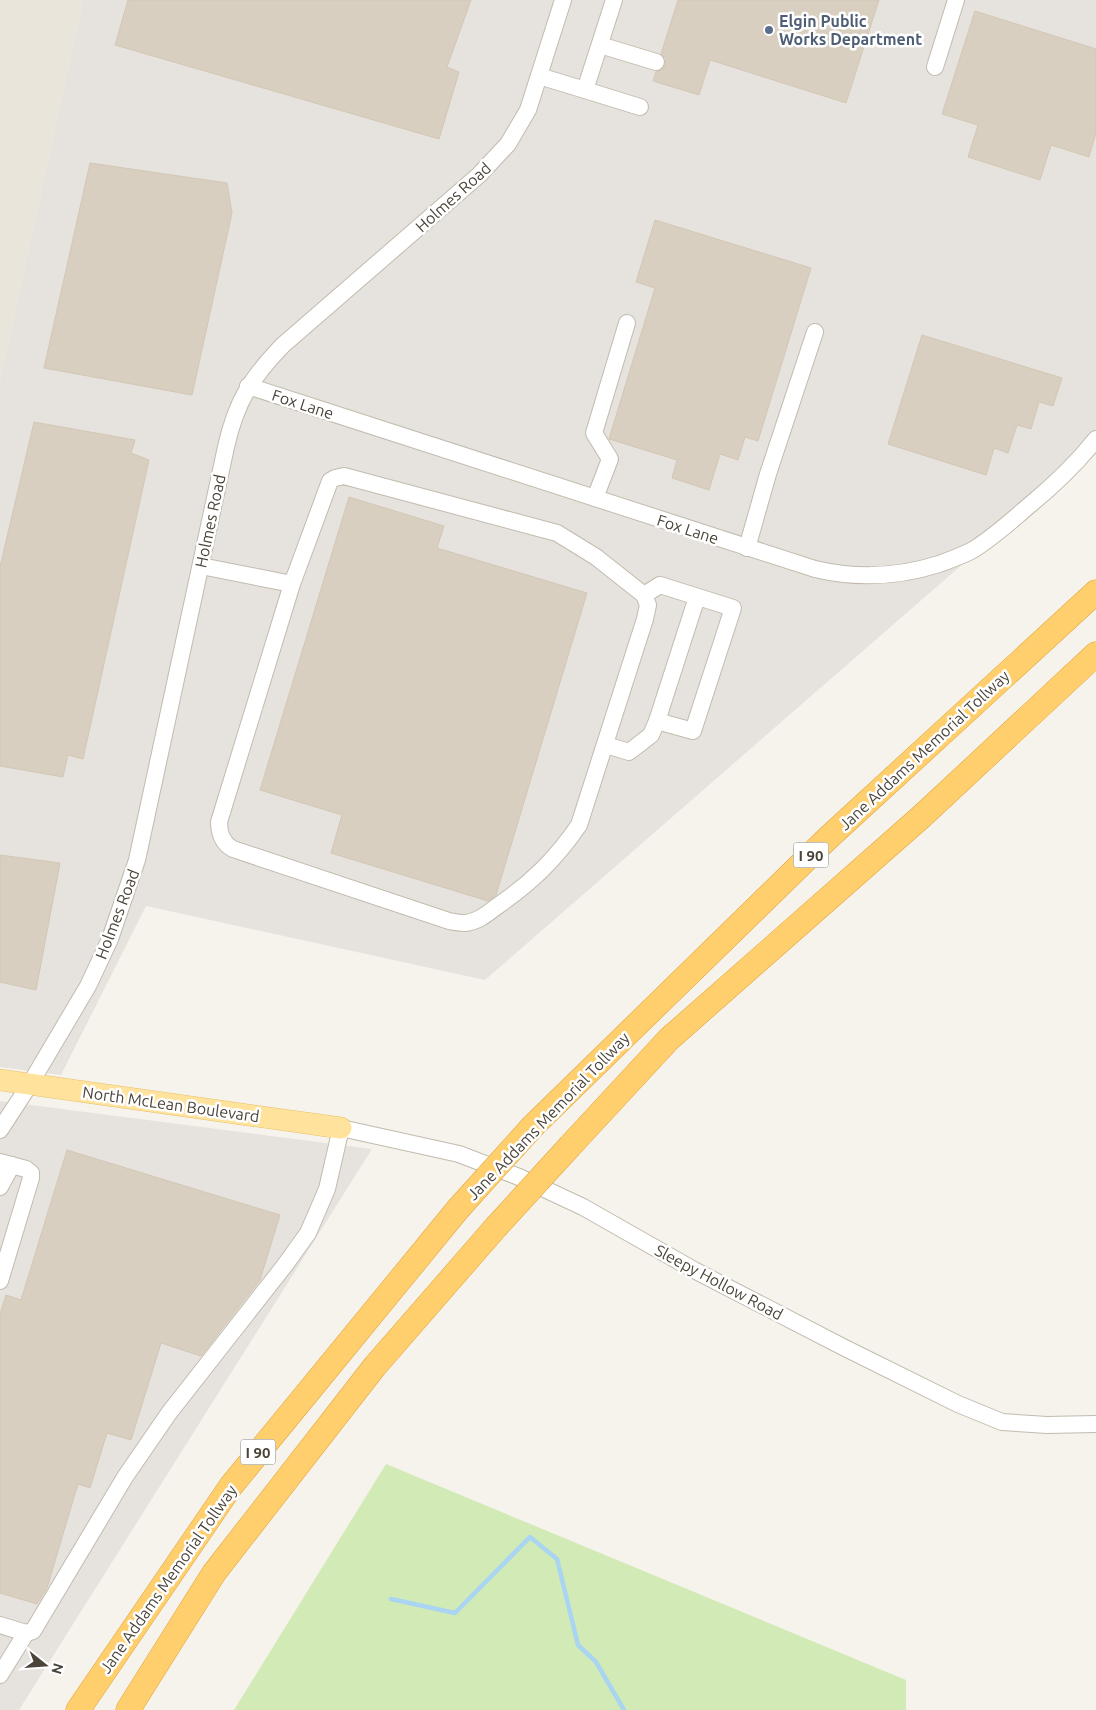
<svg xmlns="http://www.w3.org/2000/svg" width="1096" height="1710" viewBox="0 0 1096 1710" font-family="Ubuntu,sans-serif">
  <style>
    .residential { fill: #eae5da }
    .industrial { fill: #e6e2dd }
    .green { fill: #d2eab5 }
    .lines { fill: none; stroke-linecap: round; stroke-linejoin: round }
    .stream { stroke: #a9d4f2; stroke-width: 4.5 }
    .building { fill: #d8cfc1; stroke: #d3c7b4 }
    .minor-casing { stroke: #c2bbae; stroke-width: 18 }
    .major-casing { stroke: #e6c16a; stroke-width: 22 }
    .highway-casing { stroke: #e0a43c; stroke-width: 25 }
    .minor { stroke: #fff; stroke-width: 16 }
    .major { stroke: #ffe39c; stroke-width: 21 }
    .highway { stroke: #ffcf6e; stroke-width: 24 }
    .highway-bridge-casing { stroke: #e0a43c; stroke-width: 25; stroke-linecap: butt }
    .highway-bridge { stroke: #ffcf6e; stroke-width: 24 }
    .service-dot { fill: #5c6f8a; stroke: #fff; stroke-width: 2 }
    .labels { text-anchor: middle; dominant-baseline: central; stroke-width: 5; stroke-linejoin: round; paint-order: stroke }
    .shield { fill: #fff; stroke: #817c74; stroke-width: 1 }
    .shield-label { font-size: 15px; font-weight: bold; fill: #4b4439 }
    .service-label { font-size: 16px; font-weight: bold; fill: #4e5e75; stroke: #fff; text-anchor: start }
    .street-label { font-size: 16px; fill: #4b4439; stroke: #fff }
  </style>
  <rect width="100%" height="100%" fill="#f6f3ec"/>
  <polygon class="residential" points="0,0 83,0 0,381"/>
  <g class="industrial">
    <polygon points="83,0 1096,0 1096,448 485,980 146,906 61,1075 0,1067 0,381"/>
    <polygon points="0,1101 372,1149 19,1710 0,1710"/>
  </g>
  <polygon class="green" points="386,1464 906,1680 906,1710 234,1710"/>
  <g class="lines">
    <polyline class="stream" points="391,1599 455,1613 530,1537 557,1559 578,1645 596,1662 624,1710"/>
  </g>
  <g class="building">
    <polygon points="128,0 471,0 447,67 459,72 439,139 115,45"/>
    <polygon points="678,0 879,0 846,103 710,60 699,95 653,81 656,72 662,70 665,65 666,59 661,54"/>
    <polygon points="975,11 1096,49 1096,133 1089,157 1051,145 1040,180 968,157 978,125 942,114"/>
    <polygon points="90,163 227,183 232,213 192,395 44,368"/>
    <polygon points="655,220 811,268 758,441 745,437 738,460 720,454 709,490 672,478 677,460 609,439 655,288 636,282"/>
    <polygon points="922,335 1062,378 1053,406 1039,402 1031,429 1017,425 1008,453 994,448 986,475 888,444"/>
    <polygon points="34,422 135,440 131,453 149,460 83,759 68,755 63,777 0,766 0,567"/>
    <polygon points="349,497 444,526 437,548 587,593 496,895 488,901 331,853 342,815 260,790"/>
    <polygon points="0,855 60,863 36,990 0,982"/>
    <polygon points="67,1150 280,1215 260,1280 201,1356 161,1343 131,1440 107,1433 90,1488 78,1484 47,1588 37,1604 0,1593 0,1314 6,1295 21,1300"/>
  </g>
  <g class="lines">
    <defs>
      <g id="minor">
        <polyline points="600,45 656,62"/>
        <polyline points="935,67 956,0"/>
        <polyline points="539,76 585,90 614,0"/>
        <polyline points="585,90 640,107"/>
        <path d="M 248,386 L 815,569 C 857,579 898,577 939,564 C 950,560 961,556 971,551 C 993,538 1012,520 1031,504 C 1055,484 1077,463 1096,439"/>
        <polyline points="595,498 610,459 594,433 627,323"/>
        <polyline points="747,548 768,474 815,332"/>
        <path d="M 201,566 L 292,584 L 330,481 L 335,478 L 344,476 L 557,533 L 596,557 L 644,595 L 648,605 L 645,619 L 579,825 C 555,860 531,883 496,907 C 487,914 477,922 465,923 C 460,923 454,922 449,921 L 233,849 C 223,844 219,833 219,822 L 292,584"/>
        <polyline points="644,595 660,585 733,608 693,731 657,721 697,597"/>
        <polyline points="606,745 629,752 651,735 657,721"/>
        <path d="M 0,1130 L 30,1084 L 88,986 L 110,939 L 137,860 L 226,447 C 236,402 251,378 283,345 L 479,175 L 508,144 L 528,110 L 563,0"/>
        <polyline points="0,1162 26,1169 31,1173 31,1178 0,1281"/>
        <polyline points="0,1187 12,1165"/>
        <polyline points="0,1625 26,1633 0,1675"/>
        <polyline points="26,1633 33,1631 125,1477 169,1413 285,1265 308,1233 327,1189 341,1128 459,1154 519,1177 583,1207 694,1270 845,1348 958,1404 1002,1422 1047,1425 1096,1424"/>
      </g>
      <polyline id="major" points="0,1080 341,1128"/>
      <g id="highway">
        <polyline points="533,1126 828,838 1096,592"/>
        <polyline points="570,1146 669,1039 921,817 1096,654"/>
        <polyline points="78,1710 231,1486 458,1209"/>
        <polyline points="128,1710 214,1573 375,1366 496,1227"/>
      </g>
    </defs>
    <use href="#minor" class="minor-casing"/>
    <use href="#major" class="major-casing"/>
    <use href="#highway" class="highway-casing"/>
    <use href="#minor" class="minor"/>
    <use href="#major" class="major"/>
    <use href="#highway" class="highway"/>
    <defs>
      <g id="highway-bridge">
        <polyline points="458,1209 533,1126"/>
        <polyline points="496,1227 570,1146"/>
      </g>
    </defs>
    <use href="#highway-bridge" class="highway-bridge-casing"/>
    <use href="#highway-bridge" class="highway-bridge"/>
  </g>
  <circle class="service-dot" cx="769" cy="30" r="5"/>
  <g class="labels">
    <g class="shield">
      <rect x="793.5" y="842.5" width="35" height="25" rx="4"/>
      <rect x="240.5" y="1439.5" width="35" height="25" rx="4"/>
    </g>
    <g class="shield-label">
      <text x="811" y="855">I 90</text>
      <text x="258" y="1452">I 90</text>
    </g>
    <g class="service-label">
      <text x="779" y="21">Elgin Public<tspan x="779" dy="18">Works Department</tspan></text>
    </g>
    <g class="street-label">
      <text transform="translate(453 197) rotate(-42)">Holmes Road</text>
      <text transform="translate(303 404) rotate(18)">Fox Lane</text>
      <text transform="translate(210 521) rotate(-78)">Holmes Road</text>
      <text transform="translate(688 529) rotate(18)">Fox Lane</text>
      <text transform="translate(924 750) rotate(-43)">Jane Addams Memorial Tollway</text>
      <text transform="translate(117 914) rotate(-69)">Holmes Road</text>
      <text transform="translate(171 1104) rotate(8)">North McLean Boulevard</text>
      <text transform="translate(548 1116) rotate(-46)">Jane Addams Memorial Tollway</text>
      <text transform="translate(719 1282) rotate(28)">Sleepy Hollow Road</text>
      <text transform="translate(168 1579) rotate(-55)">Jane Addams Memorial Tollway</text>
    </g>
  </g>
  <g transform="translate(45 1665) rotate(107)" stroke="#ffffff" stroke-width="4" paint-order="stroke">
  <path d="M0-4L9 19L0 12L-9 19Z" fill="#4b4439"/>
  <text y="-8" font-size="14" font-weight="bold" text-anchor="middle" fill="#4b4439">N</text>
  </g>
</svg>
